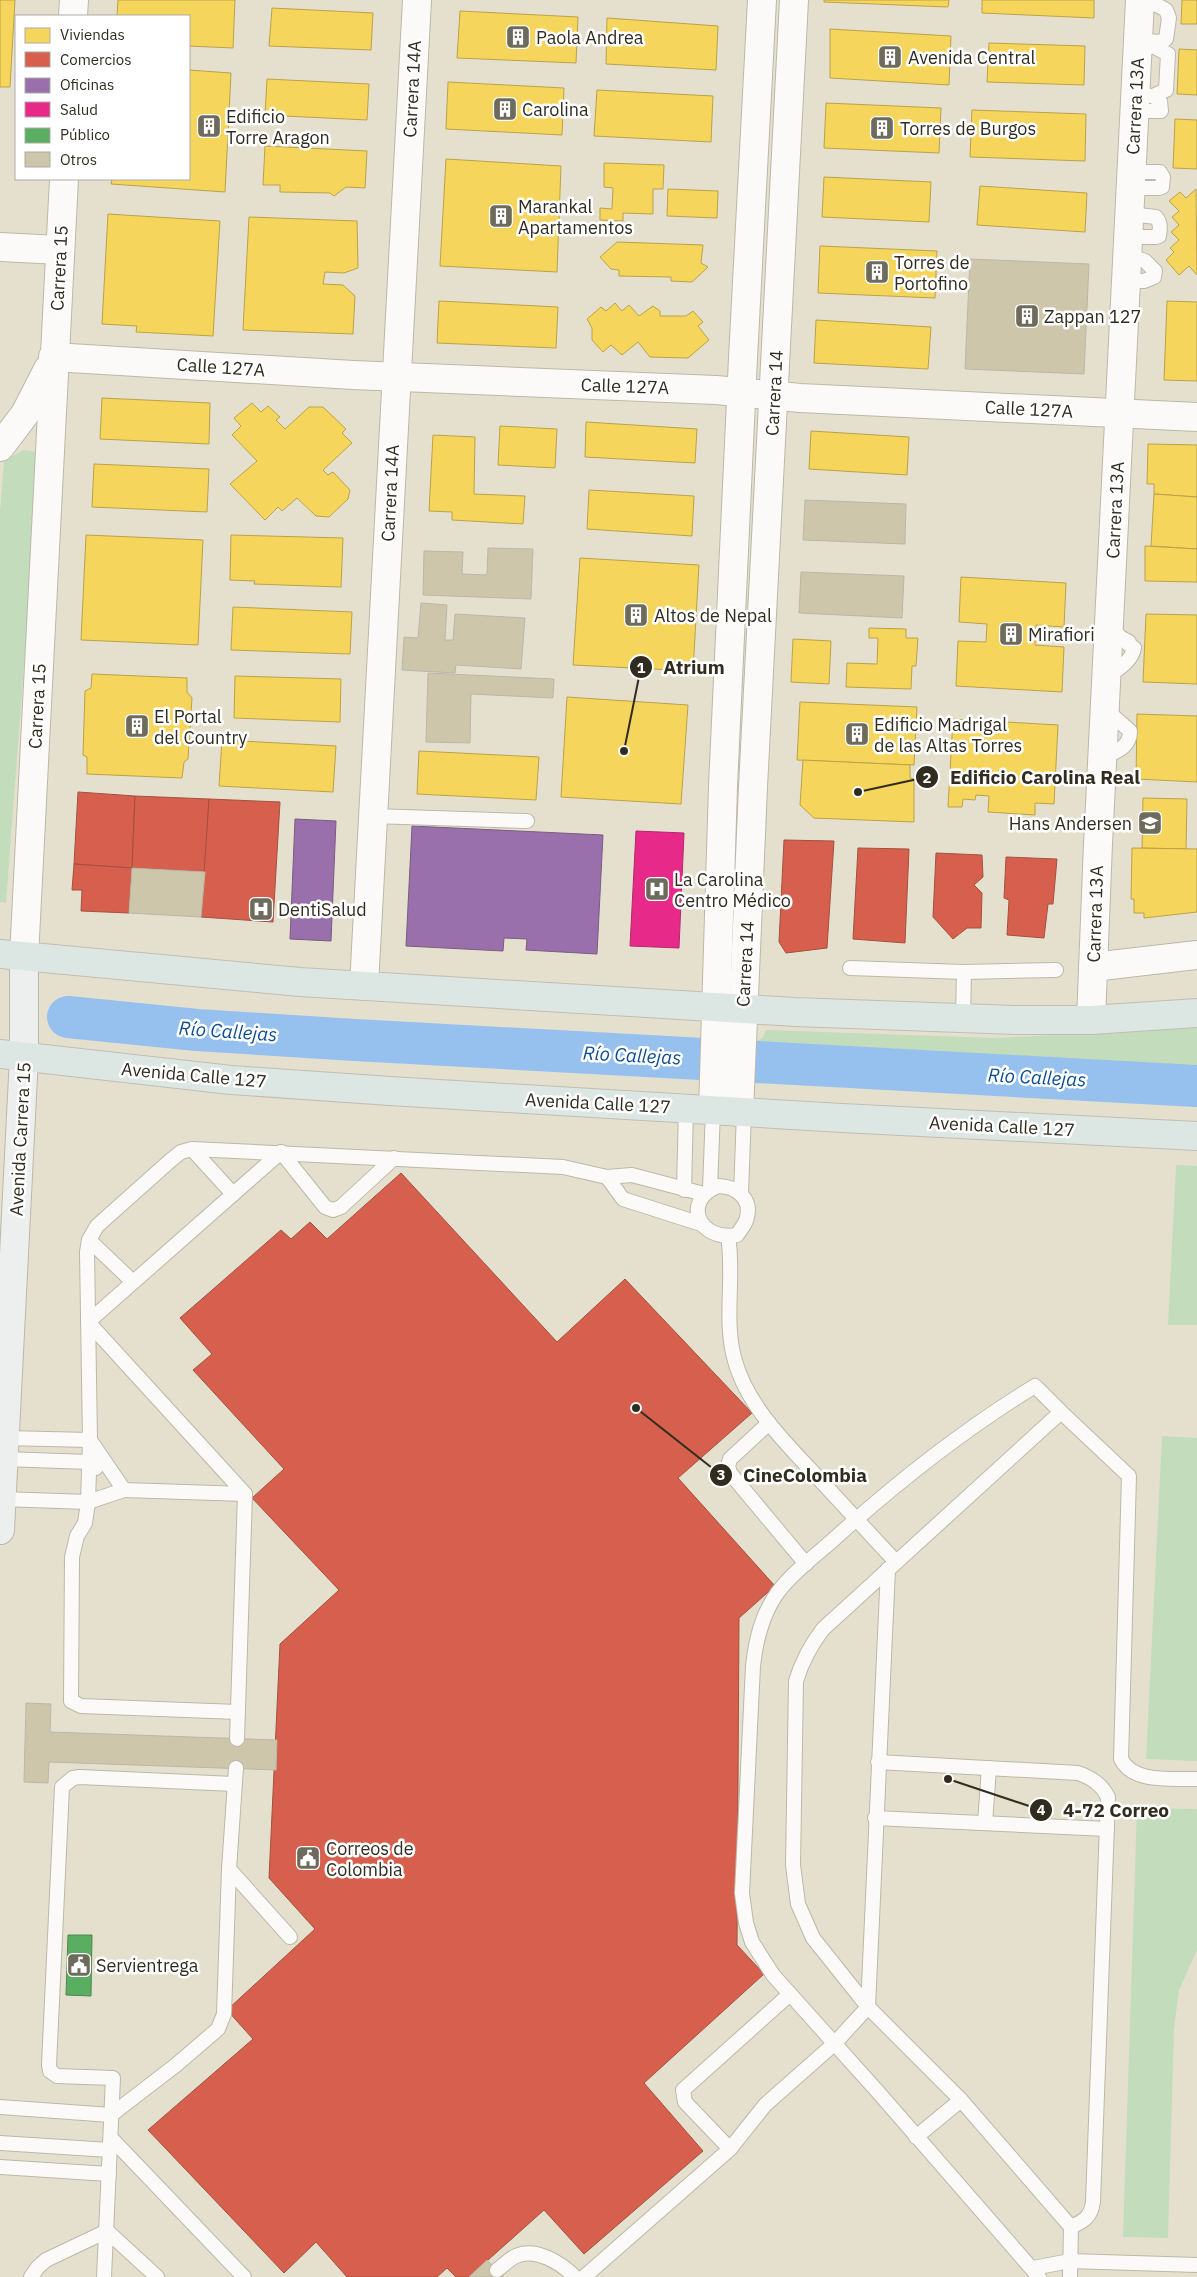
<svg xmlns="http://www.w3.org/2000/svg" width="1197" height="2277" viewBox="0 0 1197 2277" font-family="'IBM Plex Sans',sans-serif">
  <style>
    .green { fill: #c3dcbc }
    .homes { fill: #f6d55c; stroke: #bba24a }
    .shops { fill: #d6604d; stroke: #a4503f }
    .offices { fill: #9970ab; stroke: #7a5c81 }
    .health { fill: #e7298a; stroke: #b02a6a }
    .public { fill: #5aae61; stroke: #4d874d }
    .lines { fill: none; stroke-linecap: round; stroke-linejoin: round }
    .river { stroke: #96c0ee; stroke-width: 42 }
    .building { fill: #cdc6aa; stroke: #bbb7a8 }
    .service-casing { stroke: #bcb8a9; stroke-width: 16 }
    .minor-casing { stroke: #bcb8a9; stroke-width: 30 }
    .secondary-casing { stroke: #bcb8a9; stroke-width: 30 }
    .primary-casing { stroke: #c0beb4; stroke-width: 30 }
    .service { stroke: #fbfaf8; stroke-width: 14 }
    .minor { stroke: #fbfaf8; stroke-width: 28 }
    .secondary { stroke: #ecefed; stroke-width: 28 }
    .primary { stroke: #dce6e2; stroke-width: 28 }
    .labels { text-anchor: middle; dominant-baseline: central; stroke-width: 5; stroke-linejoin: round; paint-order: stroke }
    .poi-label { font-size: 18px; fill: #302c1f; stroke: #fff; text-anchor: start }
    .street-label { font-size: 18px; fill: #302c1f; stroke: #fff }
    .water-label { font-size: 19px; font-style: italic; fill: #0d4e8f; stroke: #fff }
    .leader { fill: none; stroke: #302c1f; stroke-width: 2 }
    .callout-dot { fill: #302c1f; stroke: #fff; stroke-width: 2 }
    .mark-label { font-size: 15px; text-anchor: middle; font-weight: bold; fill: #fff }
    .callout-label { font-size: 19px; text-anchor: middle; font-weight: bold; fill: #302c1f; stroke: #fff; stroke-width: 5; stroke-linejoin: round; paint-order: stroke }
  </style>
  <rect width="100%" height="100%" fill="#e5e0ce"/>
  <g class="green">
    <polygon points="23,450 40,452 6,903 0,902 0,512 4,461"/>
    <polygon points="1197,1027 1197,1067 756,1042 763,1037 766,1030 997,1038"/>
    <polygon points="1176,1165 1197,1166 1197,1325 1168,1325"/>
    <polygon points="1162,1436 1197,1438 1197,1761 1146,1759"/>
    <polygon points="1137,1808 1197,1809 1197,1950 1179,1990 1174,2028 1168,2238 1123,2237"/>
  </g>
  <g class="homes">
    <polygon points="0,0 15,0 10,87 0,87"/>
    <polygon points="118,0 235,0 233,48 189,46 189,16 117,16"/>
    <polygon points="824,0 949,0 948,7 824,2"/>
    <polygon points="982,0 1094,0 1094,18 982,13"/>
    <polygon points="1182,0 1197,0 1197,24 1181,24"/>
    <polygon points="272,8 373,13 371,50 269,46"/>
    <polygon points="460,11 578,17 576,63 457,58"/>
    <polygon points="607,18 718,26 716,70 606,64"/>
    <polygon points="830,29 951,36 949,85 830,78"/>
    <polygon points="989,43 1085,46 1084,85 987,82"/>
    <polygon points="1179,49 1197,50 1197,95 1177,94"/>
    <polygon points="189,70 231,73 225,192 111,184 112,179 189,179"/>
    <polygon points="267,79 369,84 367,120 265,115"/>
    <polygon points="448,82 564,88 562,135 446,129"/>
    <polygon points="597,90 713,96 711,142 594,136"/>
    <polygon points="826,103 941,108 939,153 824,148"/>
    <polygon points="972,110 1086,114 1085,161 970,157"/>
    <polygon points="1175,119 1197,120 1197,169 1173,168"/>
    <polygon points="265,146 367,151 365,188 346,187 334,196 330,193 280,192 280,185 263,185"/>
    <polygon points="446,159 561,166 557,272 440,266"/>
    <polygon points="604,163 664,165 663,189 653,189 653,214 623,213 623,221 600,220 600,208 612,209 613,188 604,187"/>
    <polygon points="824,177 931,182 929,222 822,217"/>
    <polygon points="980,186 1087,193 1085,232 977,225"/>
    <polygon points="668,189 718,191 717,218 667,216"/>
    <polygon points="1196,189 1197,275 1189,266 1179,275 1166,260 1174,252 1170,248 1179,240 1171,232 1179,225 1172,217 1179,211 1169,201 1180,192 1186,198"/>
    <polygon points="108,214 220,221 213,336 136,332 137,326 102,324"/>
    <polygon points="249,217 357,221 358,268 344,273 325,272 323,284 343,285 355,296 353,334 243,330"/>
    <polygon points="617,242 703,245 701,263 708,267 692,282 671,281 671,277 619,276 619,270 611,269 600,257"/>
    <polygon points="820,246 937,251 935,298 818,293"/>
    <polygon points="439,301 558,307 556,348 437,343"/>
    <polygon points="1167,301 1197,302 1197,381 1164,380"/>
    <polygon points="615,303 622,311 629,305 639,316 653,306 660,311 660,316 686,316 693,311 703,322 698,326 709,340 688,358 650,357 638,342 622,355 611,345 603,352 592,340 592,328 587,319 601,307 606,311"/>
    <polygon points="816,320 931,327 928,369 814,363"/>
    <polygon points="102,398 210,403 209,444 100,439"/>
    <polygon points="252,403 261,412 268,406 280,417 276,420 285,429 309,407 323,407 346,429 342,433 352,443 323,470 328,475 333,472 350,490 348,499 329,517 316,516 297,498 282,511 278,507 265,520 230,484 257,461 232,435 241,426 234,418"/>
    <polygon points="586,422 697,429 695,463 585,457"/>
    <polygon points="500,426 557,429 555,468 498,465"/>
    <polygon points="811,431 909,437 907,475 809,469"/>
    <polygon points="433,435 475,437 474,494 525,496 523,524 452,520 452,512 429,511"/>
    <polygon points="1148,444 1197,445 1197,497 1154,494 1154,484 1147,484"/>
    <polygon points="94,464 209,469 207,512 92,507"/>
    <polygon points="589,490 694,496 692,536 587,529"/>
    <polygon points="1154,494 1197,497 1197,549 1151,546"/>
    <polygon points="86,535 203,540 198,645 81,640"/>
    <polygon points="231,535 343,538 341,587 254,584 255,581 230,580"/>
    <polygon points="1145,546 1197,549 1197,582 1145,581"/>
    <polygon points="580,558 699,565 693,671 573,665"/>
    <polygon points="961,577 1066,583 1064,627 1036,625 1035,645 1064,647 1062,692 956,686 958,641 986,642 987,624 959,622"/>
    <polygon points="233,607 352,612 350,654 231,650"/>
    <polygon points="1146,614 1197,615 1197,684 1143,682"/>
    <polygon points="869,628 906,629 906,638 918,638 916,666 912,666 911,689 846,687 847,663 877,664 878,638 869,638"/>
    <polygon points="793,639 831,641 829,684 791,682"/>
    <polygon points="92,674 187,678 187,692 192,698 188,759 184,762 182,778 87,774 87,757 83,755 85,691 91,688"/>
    <polygon points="235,676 341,679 340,722 234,718"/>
    <polygon points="567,697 688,705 681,804 561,797"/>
    <polygon points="800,702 917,707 914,765 797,760"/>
    <polygon points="1137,714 1197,716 1197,782 1136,779"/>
    <polygon points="953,719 1058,725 1054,804 1035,803 1035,815 988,812 989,796 976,795 975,800 963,799 962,807 948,807"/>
    <polygon points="222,740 336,746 333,792 219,786"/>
    <polygon points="419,751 539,757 536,800 417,794"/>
    <polygon points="803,760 910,765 910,778 914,779 914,822 814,818 800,805"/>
    <polygon points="1143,798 1187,799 1186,849 1142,848"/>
    <polygon points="1132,848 1197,849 1197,912 1144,918 1144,913 1134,913 1134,899 1131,899"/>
  </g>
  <g class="shops">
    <polygon points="78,792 135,796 132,868 74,864"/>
    <polygon points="135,796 209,799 205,872 132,868"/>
    <polygon points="209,799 280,802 273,922 201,917"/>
    <polygon points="784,840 834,841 827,948 786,953 779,942"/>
    <polygon points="858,848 909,849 905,943 853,939"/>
    <polygon points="936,853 982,855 983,877 974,885 982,893 981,928 967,928 953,939 933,917"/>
    <polygon points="1006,857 1057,859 1053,904 1048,904 1044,938 1007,935 1009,900 1004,898"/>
    <polygon points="74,864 132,868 129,913 81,911 82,890 72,890"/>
    <polygon points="401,1173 557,1342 625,1279 752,1413 678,1478 775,1586 739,1618 737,1945 764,1974 644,2083 703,2151 584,2254 544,2210 469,2277 456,2277 447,2268 437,2277 347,2277 316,2242 284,2273 148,2130 253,2039 227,2010 315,1929 269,1878 280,1644 339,1590 252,1498 284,1469 193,1370 212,1354 180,1318 281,1230 291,1239 310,1222 327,1239"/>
  </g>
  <g class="offices">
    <polygon points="295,819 336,821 331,941 290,939"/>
    <polygon points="412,826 603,835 597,954 526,950 527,939 504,938 503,951 406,946"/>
  </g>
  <polygon class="health" points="636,831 684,833 679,948 630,946"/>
  <polygon class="public" points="68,1935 92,1935 91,1996 66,1995"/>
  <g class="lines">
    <polyline class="river" points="68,1017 197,1030 355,1040 1197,1086"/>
  </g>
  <g class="building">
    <polygon points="970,259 1089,264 1084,374 965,369"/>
    <polygon points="805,500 906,504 905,544 803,540"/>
    <polygon points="488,548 533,549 531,599 423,595 424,551 463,552 462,574 487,575"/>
    <polygon points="801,572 904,576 902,618 799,613"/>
    <polygon points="421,603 447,605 445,640 453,640 455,614 525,618 521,669 456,665 455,673 402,670 404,637 418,638"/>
    <polygon points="428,673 554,679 553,698 471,694 470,743 426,742"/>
    <polygon points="132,868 205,872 201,917 129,913"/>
    <polygon points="26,1703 51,1704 50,1732 277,1740 276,1770 49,1762 48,1783 24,1782"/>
    <polygon points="487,2260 504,2277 469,2277"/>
  </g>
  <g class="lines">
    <defs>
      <g id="service">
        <polyline points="1140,3 1157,5 1166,10 1169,18 1166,39 1161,42 1146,41"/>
        <polyline points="1135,95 1153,96 1166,90 1168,54 1155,47 1138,46"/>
        <polyline points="1134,111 1161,111 1160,101 1153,96"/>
        <polyline points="1130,188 1159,188 1162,187 1163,177 1160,172 1132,172"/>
        <path d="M 1128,237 L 1156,237 L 1159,236 C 1160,228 1161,223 1156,217 L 1129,214"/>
        <polyline points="1126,281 1144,281 1154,277 1155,271 1145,261 1127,255"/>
        <path d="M 1107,676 C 1118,670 1132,661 1134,648 L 1128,644 L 1129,642 L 1120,637 L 1109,626"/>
        <path d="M 1103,758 C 1116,751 1130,748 1130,731 L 1105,709"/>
        <polyline points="373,816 527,821"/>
        <polyline points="850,968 964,972 1056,970"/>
        <polyline points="963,1018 964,972"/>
        <polyline points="192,1149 233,1194"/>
        <polyline points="281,1152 325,1207 333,1210 341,1207 394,1158"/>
        <polyline points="607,1177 623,1199 701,1224"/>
        <path d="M 718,1186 C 735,1186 752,1198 747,1217 C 746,1224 740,1230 737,1235 C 699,1242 681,1201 718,1186 Z"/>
        <polyline points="710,1189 713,1110"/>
        <polyline points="684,1190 686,1109"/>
        <polyline points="741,1194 744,1112"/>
        <path d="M 728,1236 C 735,1277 723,1320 735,1361 C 748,1408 789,1446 821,1481 C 846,1508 871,1535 896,1562"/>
        <polyline points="89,1240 133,1282"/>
        <polyline points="88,1322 245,1494 237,1739"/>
        <polyline points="88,1322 281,1152"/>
        <path d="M 1061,1412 L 823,1629 C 810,1646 802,1661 796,1681 L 793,1865 L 798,1904 L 813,1938 L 868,2007 L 961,2100 L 1071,2227 L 1070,2277"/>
        <polyline points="769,1423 730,1459 728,1466 730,1473 806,1564"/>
        <polyline points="5,1438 90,1440"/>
        <polyline points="90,1440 124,1490 245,1494"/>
        <polyline points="4,1459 89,1462 96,1468"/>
        <polyline points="2,1499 88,1502 124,1490"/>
        <polyline points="238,1712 81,1706 71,1701 72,1557 77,1536 85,1523 88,1502 90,1440 87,1252 89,1240 97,1226 171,1160 181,1152 192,1149 563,1167 607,1177 632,1175 704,1194"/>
        <path d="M 878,1762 L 1078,1773 C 1092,1778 1101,1784 1108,1797 L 1093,2202 C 1091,2217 1084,2221 1071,2227"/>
        <polyline points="875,1818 1107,1829"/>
        <polyline points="985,1823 989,1768"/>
        <polyline points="229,1869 290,1937"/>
        <polyline points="0,2107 111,2115 176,2065 218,2029 224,2014 229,1869 236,1768"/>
        <polyline points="916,2137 961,2100"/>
        <polyline points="111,2138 244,2277"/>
        <polyline points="0,2143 110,2150"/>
        <polyline points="730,2149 685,2102 683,2090 790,1994"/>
        <polyline points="0,2167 109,2174"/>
        <polyline points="1033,2268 1070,2261 1197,2265"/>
        <path d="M 497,2270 C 503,2266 509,2259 516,2256 C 536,2247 561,2263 575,2277"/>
        <polyline points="31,2277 38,2267 46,2260 107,2231 157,2277"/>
        <polyline points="104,2277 113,2078 57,2076 50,2071 49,2065 62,1787 73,1778 80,1777 234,1784"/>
        <polyline points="584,2277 730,2149 765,2105 834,2044 868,2007 888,1569"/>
        <path d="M 1039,2277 L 878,2092 L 773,1975 L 752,1942 L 746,1923 L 742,1893 L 753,1666 C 756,1639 762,1614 778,1592 C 793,1572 815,1556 833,1540 C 896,1483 963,1430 1035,1386 L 1061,1412 L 1129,1476 L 1121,1759 C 1133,1784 1174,1778 1197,1779"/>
      </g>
      <g id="minor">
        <polyline points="73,16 74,0"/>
        <polyline points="0,247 60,250"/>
        <polyline points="53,357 353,375 716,390 800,398 1197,417"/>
        <polyline points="0,447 25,414 48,369"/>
        <polyline points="24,957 64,179"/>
        <polyline points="1093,967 1197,955"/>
        <polyline points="364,986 417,0"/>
        <polyline points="1091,1020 1098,844 1140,0"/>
        <polyline points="713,1110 723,786 743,358 762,0"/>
        <polyline points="739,1112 753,787 794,0"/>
      </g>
      <polyline id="secondary" points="0,1530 24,1057 24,957"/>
      <g id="primary">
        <polyline points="0,954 300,982 795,1012 1015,1020 1091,1020 1197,1013"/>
        <polyline points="0,1054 231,1080 390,1091 842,1118 1197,1136"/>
      </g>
    </defs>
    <use href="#service" class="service-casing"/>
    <use href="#minor" class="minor-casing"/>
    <use href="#secondary" class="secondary-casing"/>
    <use href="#primary" class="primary-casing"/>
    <use href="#service" class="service"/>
    <use href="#minor" class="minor"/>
    <use href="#secondary" class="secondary"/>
    <use href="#primary" class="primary"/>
  </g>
  <defs>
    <symbol id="building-square" viewBox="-11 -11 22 22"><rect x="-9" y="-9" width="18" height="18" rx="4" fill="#6f6b5c" stroke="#fff"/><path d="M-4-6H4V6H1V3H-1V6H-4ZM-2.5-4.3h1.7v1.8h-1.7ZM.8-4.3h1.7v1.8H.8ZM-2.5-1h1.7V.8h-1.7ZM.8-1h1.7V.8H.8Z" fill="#fff"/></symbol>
    <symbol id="school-square" viewBox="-11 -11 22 22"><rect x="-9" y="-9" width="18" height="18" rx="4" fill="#6f6b5c" stroke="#fff"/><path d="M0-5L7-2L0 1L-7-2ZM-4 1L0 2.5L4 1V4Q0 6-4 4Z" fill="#fff"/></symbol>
    <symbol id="hospital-square" viewBox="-11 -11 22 22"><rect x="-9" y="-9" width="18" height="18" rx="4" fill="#6f6b5c" stroke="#fff"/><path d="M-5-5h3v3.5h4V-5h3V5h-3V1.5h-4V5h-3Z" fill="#fff"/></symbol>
    <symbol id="civic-square" viewBox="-11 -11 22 22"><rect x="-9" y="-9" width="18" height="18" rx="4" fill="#6f6b5c" stroke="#fff"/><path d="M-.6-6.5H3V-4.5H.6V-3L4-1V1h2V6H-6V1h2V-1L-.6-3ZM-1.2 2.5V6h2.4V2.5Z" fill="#fff"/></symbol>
  </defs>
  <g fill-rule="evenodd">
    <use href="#building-square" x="504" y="23" width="28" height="28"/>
    <use href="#building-square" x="876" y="43" width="28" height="28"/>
    <use href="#building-square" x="491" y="95" width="28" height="28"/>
    <use href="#building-square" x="195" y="112" width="28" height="28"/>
    <use href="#building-square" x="868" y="114" width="28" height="28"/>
    <use href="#building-square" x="487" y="202" width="28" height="28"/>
    <use href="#building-square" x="863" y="258" width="28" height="28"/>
    <use href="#building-square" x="1013" y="302" width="28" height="28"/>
    <use href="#building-square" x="622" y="601" width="28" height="28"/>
    <use href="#building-square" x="997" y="620" width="28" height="28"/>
    <use href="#building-square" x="123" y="712" width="28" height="28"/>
    <use href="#building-square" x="843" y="720" width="28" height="28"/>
    <use href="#school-square" x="1136" y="809" width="28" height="28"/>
    <use href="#hospital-square" x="643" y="875" width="28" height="28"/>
    <use href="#hospital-square" x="247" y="895" width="28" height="28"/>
    <use href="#civic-square" x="294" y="1844" width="28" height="28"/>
    <use href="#civic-square" x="65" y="1951" width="28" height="28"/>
  </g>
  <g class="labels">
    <g class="poi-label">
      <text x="536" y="37">Paola Andrea</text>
      <text x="908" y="57">Avenida Central</text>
      <text x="522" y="109">Carolina</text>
      <text x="226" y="116">Edificio<tspan x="226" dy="21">Torre Aragon</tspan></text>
      <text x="900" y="128">Torres de Burgos</text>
      <text x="518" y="206">Marankal<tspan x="518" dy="21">Apartamentos</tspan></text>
      <text x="894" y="262">Torres de<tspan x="894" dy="21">Portofino</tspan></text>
      <text x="1044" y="316">Zappan 127</text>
      <text x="654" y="615">Altos de Nepal</text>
      <text x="1028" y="634">Mirafiori</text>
      <text x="154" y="716">El Portal<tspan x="154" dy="21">del Country</tspan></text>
      <text x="874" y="724">Edificio Madrigal<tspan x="874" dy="21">de las Altas Torres</tspan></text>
      <text x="1132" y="823" text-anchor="end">Hans Andersen</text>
      <text x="674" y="879">La Carolina<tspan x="674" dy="21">Centro Médico</tspan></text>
      <text x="278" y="909">DentiSalud</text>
      <text x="326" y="1848">Correos de<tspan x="326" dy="21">Colombia</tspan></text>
      <text x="96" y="1965">Servientrega</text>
    </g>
    <g class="street-label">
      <text transform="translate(412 89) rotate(-87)">Carrera 14A</text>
      <text transform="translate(1135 106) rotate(-87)">Carrera 13A</text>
      <text transform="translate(59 268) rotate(-87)">Carrera 15</text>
      <text transform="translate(221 367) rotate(4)">Calle 127A</text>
      <text transform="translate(625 386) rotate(2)">Calle 127A</text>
      <text transform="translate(774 393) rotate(-87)">Carrera 14</text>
      <text transform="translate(1029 409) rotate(3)">Calle 127A</text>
      <text transform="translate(390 493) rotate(-87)">Carrera 14A</text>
      <text transform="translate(1115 510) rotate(-87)">Carrera 13A</text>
      <text transform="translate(37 706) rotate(-87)">Carrera 15</text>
      <text transform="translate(1095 914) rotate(-88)">Carrera 13A</text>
      <text transform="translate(745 964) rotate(-87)">Carrera 14</text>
      <text transform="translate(194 1075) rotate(5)">Avenida Calle 127</text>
      <text transform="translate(598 1103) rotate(3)">Avenida Calle 127</text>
      <text transform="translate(1002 1126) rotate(3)">Avenida Calle 127</text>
      <text transform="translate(20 1139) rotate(-87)">Avenida Carrera 15</text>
    </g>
    <g class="water-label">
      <text transform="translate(228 1031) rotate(4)">Río Callejas</text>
      <text transform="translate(632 1055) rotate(3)">Río Callejas</text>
      <text transform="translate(1037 1077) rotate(3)">Río Callejas</text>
    </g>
  </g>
  <path class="leader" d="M624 751L641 667M858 792L927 777M636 1408L721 1475M948 1779L1041 1810"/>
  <g class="callout-dot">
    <circle cx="624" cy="751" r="5"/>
    <circle cx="858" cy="792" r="5"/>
    <circle cx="636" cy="1408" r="5"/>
    <circle cx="948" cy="1779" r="5"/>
    <circle cx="641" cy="667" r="12"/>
    <circle cx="927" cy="777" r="12"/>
    <circle cx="721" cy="1475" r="12"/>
    <circle cx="1041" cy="1810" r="12"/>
  </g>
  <g class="mark-label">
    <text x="641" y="673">1</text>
    <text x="927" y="783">2</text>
    <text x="721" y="1480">3</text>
    <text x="1041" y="1815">4</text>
  </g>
  <g class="callout-label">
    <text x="694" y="674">Atrium</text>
    <text x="1045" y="784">Edificio Carolina Real</text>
    <text x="805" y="1482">CineColombia</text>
    <text x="1116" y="1817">4-72 Correo</text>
  </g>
  <rect x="15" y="15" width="175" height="165" fill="#ffffff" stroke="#acaba5"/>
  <rect x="25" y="28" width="25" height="15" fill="#f6d55c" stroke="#acaba5"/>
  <text x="60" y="40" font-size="15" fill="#302c1f">Viviendas</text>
  <rect x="25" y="52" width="25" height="15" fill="#d6604d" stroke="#acaba5"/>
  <text x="60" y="65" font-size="15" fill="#302c1f">Comercios</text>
  <rect x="25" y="78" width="25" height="15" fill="#9970ab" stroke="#acaba5"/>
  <text x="60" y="90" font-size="15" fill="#302c1f">Oficinas</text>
  <rect x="25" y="102" width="25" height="15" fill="#e7298a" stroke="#acaba5"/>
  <text x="60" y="115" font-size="15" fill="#302c1f">Salud</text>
  <rect x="25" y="128" width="25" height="15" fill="#5aae61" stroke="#acaba5"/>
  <text x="60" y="140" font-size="15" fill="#302c1f">Público</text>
  <rect x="25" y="152" width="25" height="15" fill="#cdc6aa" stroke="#acaba5"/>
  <text x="60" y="165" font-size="15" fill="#302c1f">Otros</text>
</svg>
